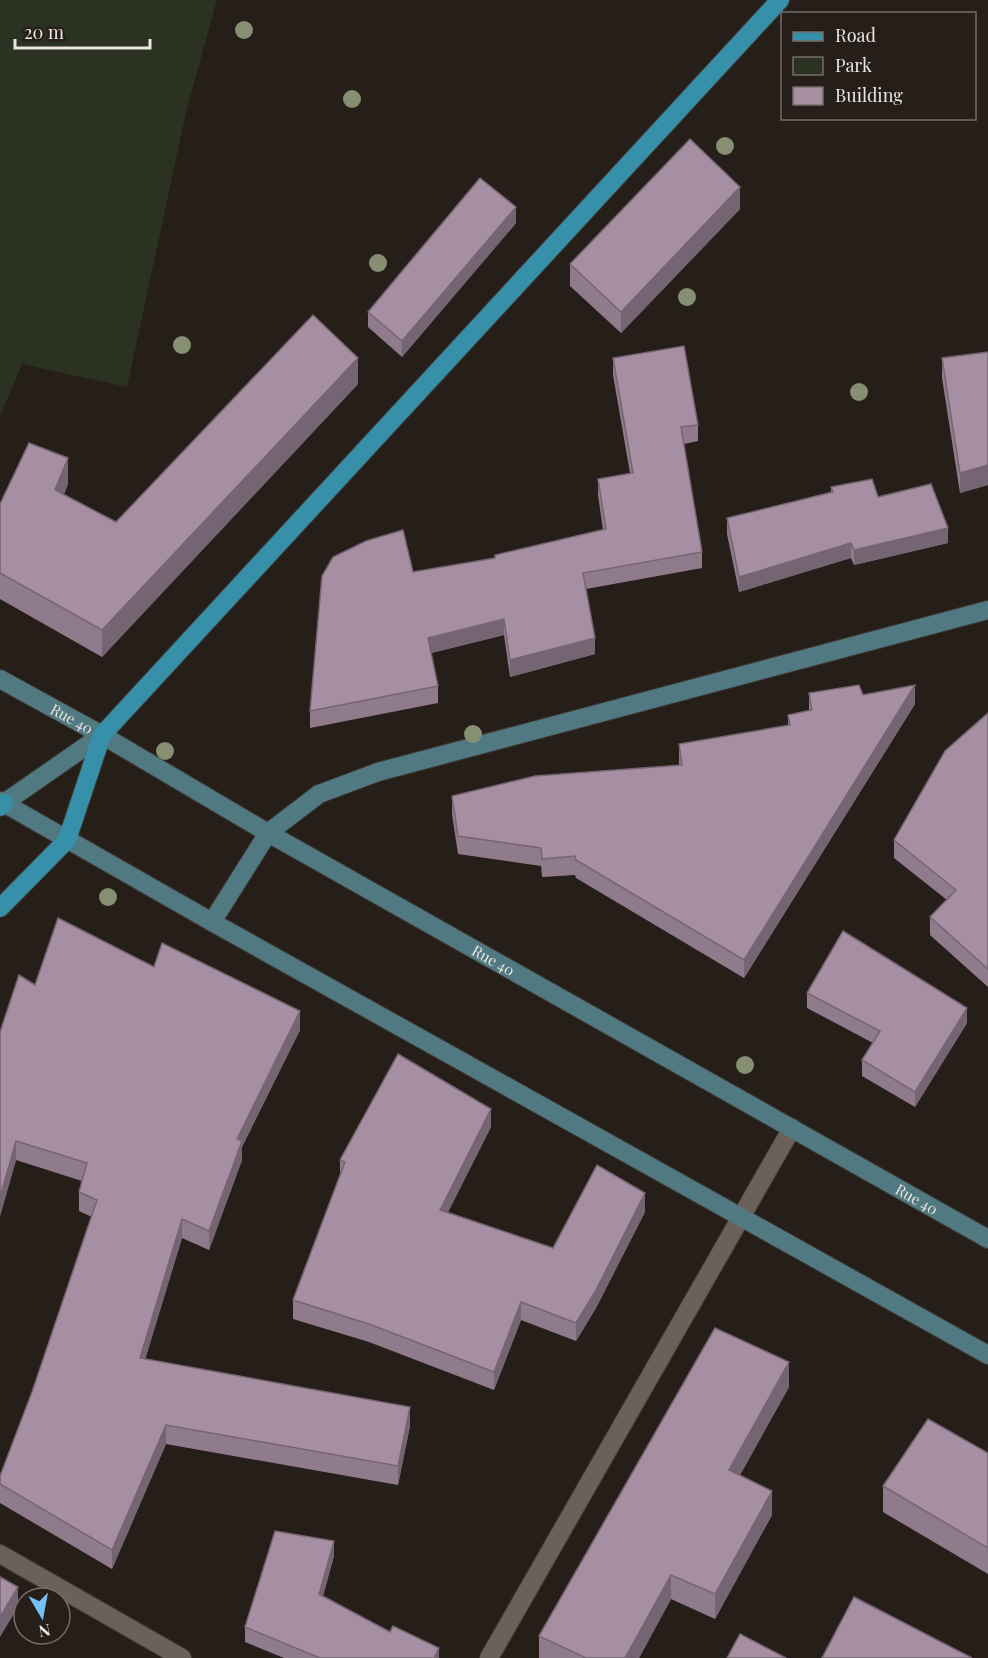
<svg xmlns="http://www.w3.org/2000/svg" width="988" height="1658" viewBox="0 0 988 1658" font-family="'Playfair Display',serif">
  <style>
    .green { fill: #2b3222 }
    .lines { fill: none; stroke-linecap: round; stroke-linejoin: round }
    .street-casing { stroke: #3f3935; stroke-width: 20 }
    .secondary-casing { stroke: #3f3935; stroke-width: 20 }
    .primary-casing { stroke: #3f3935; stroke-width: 20 }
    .street { stroke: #6b6159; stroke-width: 18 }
    .secondary { stroke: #517981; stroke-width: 18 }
    .primary { stroke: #3790a9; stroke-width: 18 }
    .tree { fill: #868f71 }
    .wall { fill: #907b8c }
    .shaded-wall { fill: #756472 }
    .building { fill: #a78fa3; stroke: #756472; stroke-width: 1.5 }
    .labels { text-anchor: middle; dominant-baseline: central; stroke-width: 6; stroke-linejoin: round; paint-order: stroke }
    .street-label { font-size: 15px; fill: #ebe5e1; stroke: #261e18 }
  </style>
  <rect width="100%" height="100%" fill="#261e18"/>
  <polygon class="green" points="0,0 217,0 187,108 127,387 22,364 0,416"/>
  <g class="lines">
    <defs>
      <g id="street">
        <polyline points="0,1554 182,1658"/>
        <polyline points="489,1658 792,1128"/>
      </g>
      <g id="secondary">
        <path id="s1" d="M 0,679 L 102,735 L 268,833 L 988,1239"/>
        <polyline points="0,801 212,922 988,1355"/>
        <polyline points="4,803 102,735"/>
        <polyline points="212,922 268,833 319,794 378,772 988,610"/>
      </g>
      <g id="primary">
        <polyline points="0,807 4,803"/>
        <polyline points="0,908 67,840 102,735 780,0"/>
      </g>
    </defs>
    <use href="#street" class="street-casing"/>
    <use href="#secondary" class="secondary-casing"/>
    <use href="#primary" class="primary-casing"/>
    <use href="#street" class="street"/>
    <use href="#secondary" class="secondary"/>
    <use href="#primary" class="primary"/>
  </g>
  <g class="tree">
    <circle cx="244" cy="30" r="9"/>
    <circle cx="352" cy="99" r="9"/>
    <circle cx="725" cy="146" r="9"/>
    <circle cx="378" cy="263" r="9"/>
    <circle cx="687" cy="297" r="9"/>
    <circle cx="182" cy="345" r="9"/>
    <circle cx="859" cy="392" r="9"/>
    <circle cx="473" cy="734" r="9"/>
    <circle cx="165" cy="751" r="9"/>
    <circle cx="108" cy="897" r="9"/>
    <circle cx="745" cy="1065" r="9"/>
  </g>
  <g class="wall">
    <polygon points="740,209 621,333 570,286 570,264"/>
    <polygon points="516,223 402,357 368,327 368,312"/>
    <polygon points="988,352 988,485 960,493 942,378 942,358"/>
    <polygon points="613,358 698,425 698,441 684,444 702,552 702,568 586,589 595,654 510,677 504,635 431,653 438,686 438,703 310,728 310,711 413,572 495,558 603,530 598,495 598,479 630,473 613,375"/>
    <polygon points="358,384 102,657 0,599 0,504 68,484 64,494 116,522"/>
    <polygon points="831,487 878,497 948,543 854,565 851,558 739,592 727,534 727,518 831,492"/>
    <polygon points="809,693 863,695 915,704 744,978 576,878 575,875 542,877 541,866 458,854 452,814 452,796 679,765 679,744 788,725 788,715 809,710"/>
    <polygon points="988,713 988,987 930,935 930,917 947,900 894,858 894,840"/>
    <polygon points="154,967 300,1030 242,1147 242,1160 209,1250 182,1238 145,1359 410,1426 398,1485 166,1444 112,1569 0,1503 0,1476 32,1392 92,1217 79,1211 79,1192 82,1181 16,1160 0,1216 0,1032 35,985"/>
    <polygon points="807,993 967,1023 915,1107 862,1076 862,1060 873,1043 807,1008"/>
    <polygon points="491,1127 448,1212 553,1248 645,1212 596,1308 576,1341 521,1320 494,1390 369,1342 293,1319 293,1300 340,1175 340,1160"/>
    <polygon points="789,1387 740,1475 772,1515 715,1619 671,1599 639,1658 539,1658 539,1636"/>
    <polygon points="988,1453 988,1574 883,1512 883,1486"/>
    <polygon points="334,1556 323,1596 439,1658 284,1658 245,1642 245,1627"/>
  </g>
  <g class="shaded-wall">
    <polygon points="740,187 740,209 621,333 621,312"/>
    <polygon points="516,207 516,223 402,357 402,341"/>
    <polygon points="358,358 358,384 102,657 102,630"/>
    <polygon points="68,458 68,484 55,516 55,490"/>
    <polygon points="988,465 988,485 960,493 960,473"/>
    <polygon points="948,528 948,543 854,565 854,550"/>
    <polygon points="851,543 851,558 739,592 739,577"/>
    <polygon points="504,619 504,635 428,654 428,638"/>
    <polygon points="595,638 595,654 510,677 510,660"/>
    <polygon points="915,685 915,704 744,978 744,960"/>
    <polygon points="967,1008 967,1023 915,1107 915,1092"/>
    <polygon points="300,1011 300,1030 242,1147 242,1160 209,1250 209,1231 237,1139"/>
    <polygon points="491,1109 491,1127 440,1228 440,1210"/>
    <polygon points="16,1141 16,1160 0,1216 0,1197"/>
    <polygon points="645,1193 645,1212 596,1308 576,1341 576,1323"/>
    <polygon points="182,1219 182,1238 140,1377 140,1358"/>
    <polygon points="521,1302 521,1320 494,1390 494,1372"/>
    <polygon points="789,1362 789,1387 729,1495 729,1470"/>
    <polygon points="410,1407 410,1426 398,1485 398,1466"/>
    <polygon points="166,1425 166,1444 112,1569 112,1550"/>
    <polygon points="772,1491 772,1515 715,1619 715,1594"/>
    <polygon points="334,1541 334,1556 319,1609 319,1594"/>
    <polygon points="671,1575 671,1599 639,1658 625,1658"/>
    <polygon points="18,1587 18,1607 0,1637 0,1617"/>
    <polygon points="439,1648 439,1658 434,1658"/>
  </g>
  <g class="building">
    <polygon points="690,139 740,187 621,312 570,264"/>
    <polygon points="480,178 516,207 402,341 368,312"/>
    <polygon points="313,315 358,358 102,630 0,573 0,504 29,443 68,458 55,490 116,522"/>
    <polygon points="684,346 698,425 681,427 702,552 583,573 595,638 510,660 504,619 428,638 438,686 310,711 322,576 333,557 366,541 403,530 413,572 495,558 495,555 606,529 598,479 633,473 613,358"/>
    <polygon points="988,352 988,465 960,473 942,358"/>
    <polygon points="872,479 878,497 931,484 948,528 854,550 851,543 739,577 727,518 833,492 831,487"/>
    <polygon points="859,685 863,695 915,685 744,960 576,860 575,856 542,859 541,848 458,836 452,796 535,776 682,765 679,744 790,725 788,715 812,710 809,693"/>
    <polygon points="988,713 988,969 930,917 956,890 894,840 945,751"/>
    <polygon points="58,918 154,967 162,943 300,1011 237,1139 242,1141 209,1231 182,1219 140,1358 410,1407 398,1466 166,1425 112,1550 0,1484 0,1476 32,1392 97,1200 79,1192 87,1163 16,1141 0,1197 0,1032 19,975 35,985"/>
    <polygon points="843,931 967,1008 915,1092 862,1060 880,1031 807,993"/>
    <polygon points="398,1054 491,1109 440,1210 553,1248 597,1165 645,1193 596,1290 576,1323 521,1302 494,1372 369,1324 293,1300 345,1162 340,1160"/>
    <polygon points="715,1328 789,1362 729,1470 772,1491 715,1594 671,1575 625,1658 586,1658 539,1636"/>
    <polygon points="928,1419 988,1453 988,1548 883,1486"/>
    <polygon points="275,1531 334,1541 319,1594 390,1632 393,1626 439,1648 434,1658 320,1658 245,1627"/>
    <polygon points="0,1577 18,1587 0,1617"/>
    <polygon points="854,1597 972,1658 822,1658"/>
    <polygon points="740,1634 786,1658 727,1658"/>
  </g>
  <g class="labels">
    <g class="street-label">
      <text stroke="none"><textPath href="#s1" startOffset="82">Rue 40</textPath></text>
      <text stroke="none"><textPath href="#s1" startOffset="568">Rue 40</textPath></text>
      <text stroke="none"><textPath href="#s1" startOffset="1054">Rue 40</textPath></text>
    </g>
  </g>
  <rect x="781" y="12" width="195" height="108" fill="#261e18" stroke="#756e68" stroke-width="1.5"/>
  <rect x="793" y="32" width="30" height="9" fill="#3790a9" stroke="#756e68" stroke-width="1.5"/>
  <text x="835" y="42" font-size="18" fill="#ebe5e1">Road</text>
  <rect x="793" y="57" width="30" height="18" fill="#2b3222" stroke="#756e68" stroke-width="1.5"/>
  <text x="835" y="72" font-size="18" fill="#ebe5e1">Park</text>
  <rect x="793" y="87" width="30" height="18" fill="#a78fa3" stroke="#756e68" stroke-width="1.5"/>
  <text x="835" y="102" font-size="18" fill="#ebe5e1">Building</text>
  <g transform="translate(42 1616) rotate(170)"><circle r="28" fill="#261e18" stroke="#756e68" stroke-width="1.5"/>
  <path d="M0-4.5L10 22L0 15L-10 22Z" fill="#77c0f7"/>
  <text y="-9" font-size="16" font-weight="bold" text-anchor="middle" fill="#ebe5e1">N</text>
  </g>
  <path d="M15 39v9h135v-9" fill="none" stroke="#ebe5e1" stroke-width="3"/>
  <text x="24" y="39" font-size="18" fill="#ebe5e1" stroke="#261e18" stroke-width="4.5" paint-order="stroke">20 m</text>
</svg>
